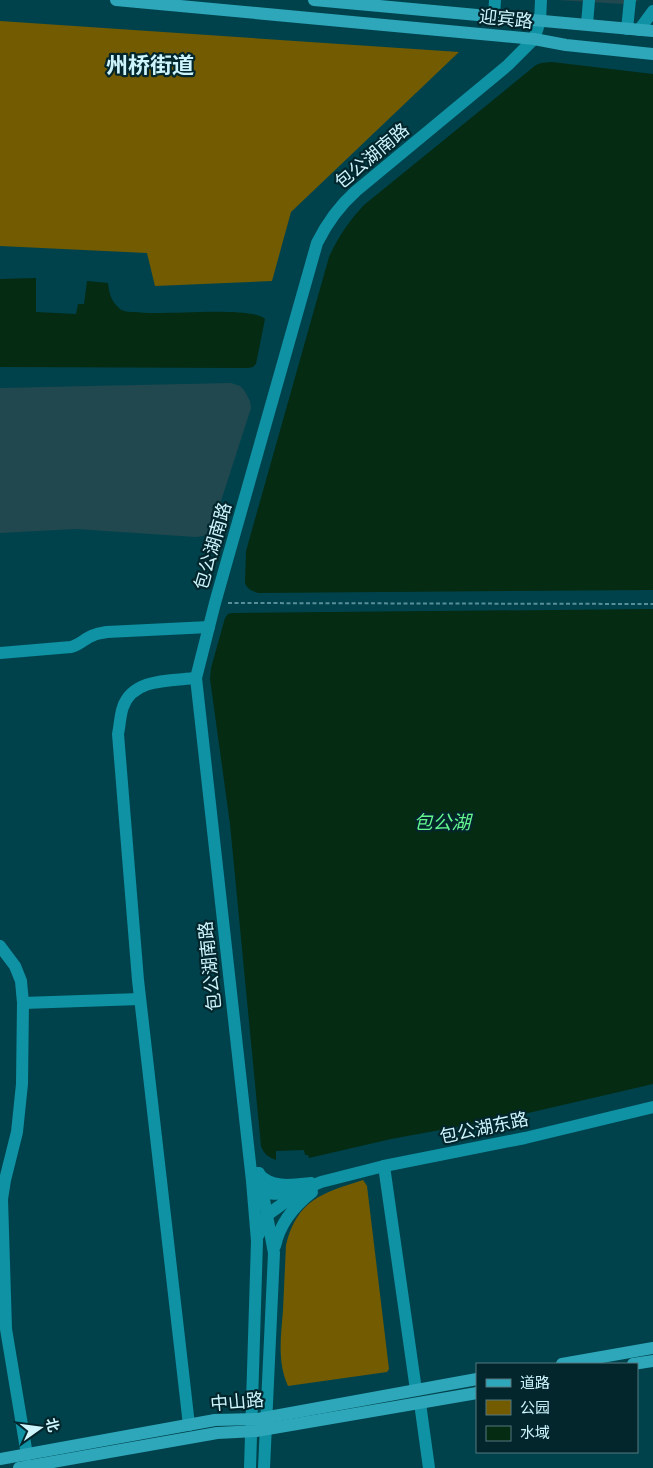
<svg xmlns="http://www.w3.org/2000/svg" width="653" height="1468" viewBox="0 0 653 1468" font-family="Arial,'Noto Sans SC',sans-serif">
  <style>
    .built { fill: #21484e }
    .green { fill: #735b02 }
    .water { fill: #052b12 }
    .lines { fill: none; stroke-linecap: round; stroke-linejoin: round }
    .path { stroke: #588e97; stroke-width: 2; stroke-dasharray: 4 2.5; stroke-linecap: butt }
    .minor { stroke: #0f92a4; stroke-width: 12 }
    .major { stroke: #2ea7ba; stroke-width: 12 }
    .labels { text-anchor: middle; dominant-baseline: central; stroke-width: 4.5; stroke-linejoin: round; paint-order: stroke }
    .street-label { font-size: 18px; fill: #cef4fc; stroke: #02262c }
    .water-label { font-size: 19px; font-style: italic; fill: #65f690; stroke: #02262c }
    .district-label { font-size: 22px; font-weight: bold; fill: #cef4fc; stroke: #02262c }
  </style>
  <rect width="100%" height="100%" fill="#00424c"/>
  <g class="built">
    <polygon points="557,0 639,0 635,2 623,4"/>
    <polygon points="231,383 240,386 244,390 250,401 251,408 211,532 203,536 196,537 76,529 0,533 0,388"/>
  </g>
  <g class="green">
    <polygon points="0,21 459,52 291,212 272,281 155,286 147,253 0,246"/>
    <path d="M 363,1180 L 367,1186 L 389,1369 L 387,1372 L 288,1386 C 277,1362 281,1336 283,1310 C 284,1288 285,1267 286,1245 C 297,1200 322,1193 363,1180 Z"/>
  </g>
  <g class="water">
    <path d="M 552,62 L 653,74 L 653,590 L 258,593 C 252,591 247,589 245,583 L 246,551 L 329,257 C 338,237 349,221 364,205 L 536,65 L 541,63 Z"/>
    <path d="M 36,278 L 36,312 L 76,314 L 78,304 L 84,304 L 87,281 L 108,283 C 109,292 111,301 118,307 C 122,312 130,312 136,312 C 162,316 249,305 265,319 L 256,364 L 253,367 L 248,368 L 0,367 L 0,279 Z"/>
    <path d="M 653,609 L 653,1084 L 511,1117 L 391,1139 L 309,1158 L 308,1155 L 305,1155 L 304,1150 L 276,1151 L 276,1160 C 268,1157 264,1154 261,1146 L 230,824 L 210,679 L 211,668 L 225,618 L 228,614 L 232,613 Z"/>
  </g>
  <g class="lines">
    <polyline class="path" points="228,603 653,604"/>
    <g class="minor">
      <polyline points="494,17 495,0"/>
      <polyline points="587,24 589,0"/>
      <polyline points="627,29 630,0"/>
      <polyline points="639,30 653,11"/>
      <path d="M 0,653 L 71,647 C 81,644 85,638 94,635 C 98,633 102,633 107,632 L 209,627"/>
      <polyline points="0,946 15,966 21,981 23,1003 22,1084 17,1132 5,1180 2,1199 6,1329 27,1455"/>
      <polyline points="23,1003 140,999"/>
      <polyline points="384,1166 416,1390"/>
      <path d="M 258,1173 C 271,1189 293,1185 311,1183"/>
      <polyline points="259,1173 274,1253 264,1468"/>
      <path d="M 258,1189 C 270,1197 283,1193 297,1191"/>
      <polyline points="259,1234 262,1222 267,1215 302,1190 321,1182 384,1166 525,1138 653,1107"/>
      <path d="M 275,1246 C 280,1223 294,1206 312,1192"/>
      <polyline points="420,1403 429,1468"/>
      <path d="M 189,1425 L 138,980 L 118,734 C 120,725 120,715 123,707 C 133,678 170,681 196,678"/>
      <path d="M 250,1468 L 257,1241 L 252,1181 L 196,678 L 215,603 L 317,243 C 327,223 339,206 356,191 L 508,65 L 534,39 L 540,21 L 541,0"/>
    </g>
    <g class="major">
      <polyline points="116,0 534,39 566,45 653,54"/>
      <polyline points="314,0 653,31"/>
      <polyline points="562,1364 653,1348"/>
      <polyline points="633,1364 653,1361"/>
      <polyline points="0,1459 215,1420 258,1419 477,1379"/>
      <polyline points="19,1468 217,1433 256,1431 477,1393"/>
    </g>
  </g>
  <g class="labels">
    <g class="street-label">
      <text transform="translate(506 19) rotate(6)">迎宾路</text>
      <text transform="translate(372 156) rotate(-40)">包公湖南路</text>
      <text transform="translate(213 546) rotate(-74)">包公湖南路</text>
      <text transform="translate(210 966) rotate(-96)">包公湖南路</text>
      <text transform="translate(484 1128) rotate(-12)">包公湖东路</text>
      <text transform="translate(237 1402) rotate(-5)">中山路</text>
    </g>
    <g class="water-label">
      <text x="442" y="822">包公湖</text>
    </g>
    <g class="district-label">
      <text x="150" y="65">州桥街道</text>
    </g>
  </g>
  <rect x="476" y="1363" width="162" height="90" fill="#02262c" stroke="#54787f"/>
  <rect x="486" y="1379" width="25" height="8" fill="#2ea7ba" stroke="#54787f"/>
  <text x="520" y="1388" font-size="15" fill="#cef4fc">道路</text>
  <rect x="486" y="1400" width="25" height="15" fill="#735b02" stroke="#54787f"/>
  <text x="520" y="1413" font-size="15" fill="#cef4fc">公园</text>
  <rect x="486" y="1426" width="25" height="15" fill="#052b12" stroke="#54787f"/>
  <text x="520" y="1438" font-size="15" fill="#cef4fc">水域</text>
  <g transform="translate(40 1428) rotate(76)" stroke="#02262c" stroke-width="4" paint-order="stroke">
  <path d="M0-4L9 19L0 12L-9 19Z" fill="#cef4fc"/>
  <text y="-8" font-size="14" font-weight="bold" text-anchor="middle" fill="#cef4fc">北</text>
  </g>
</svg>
